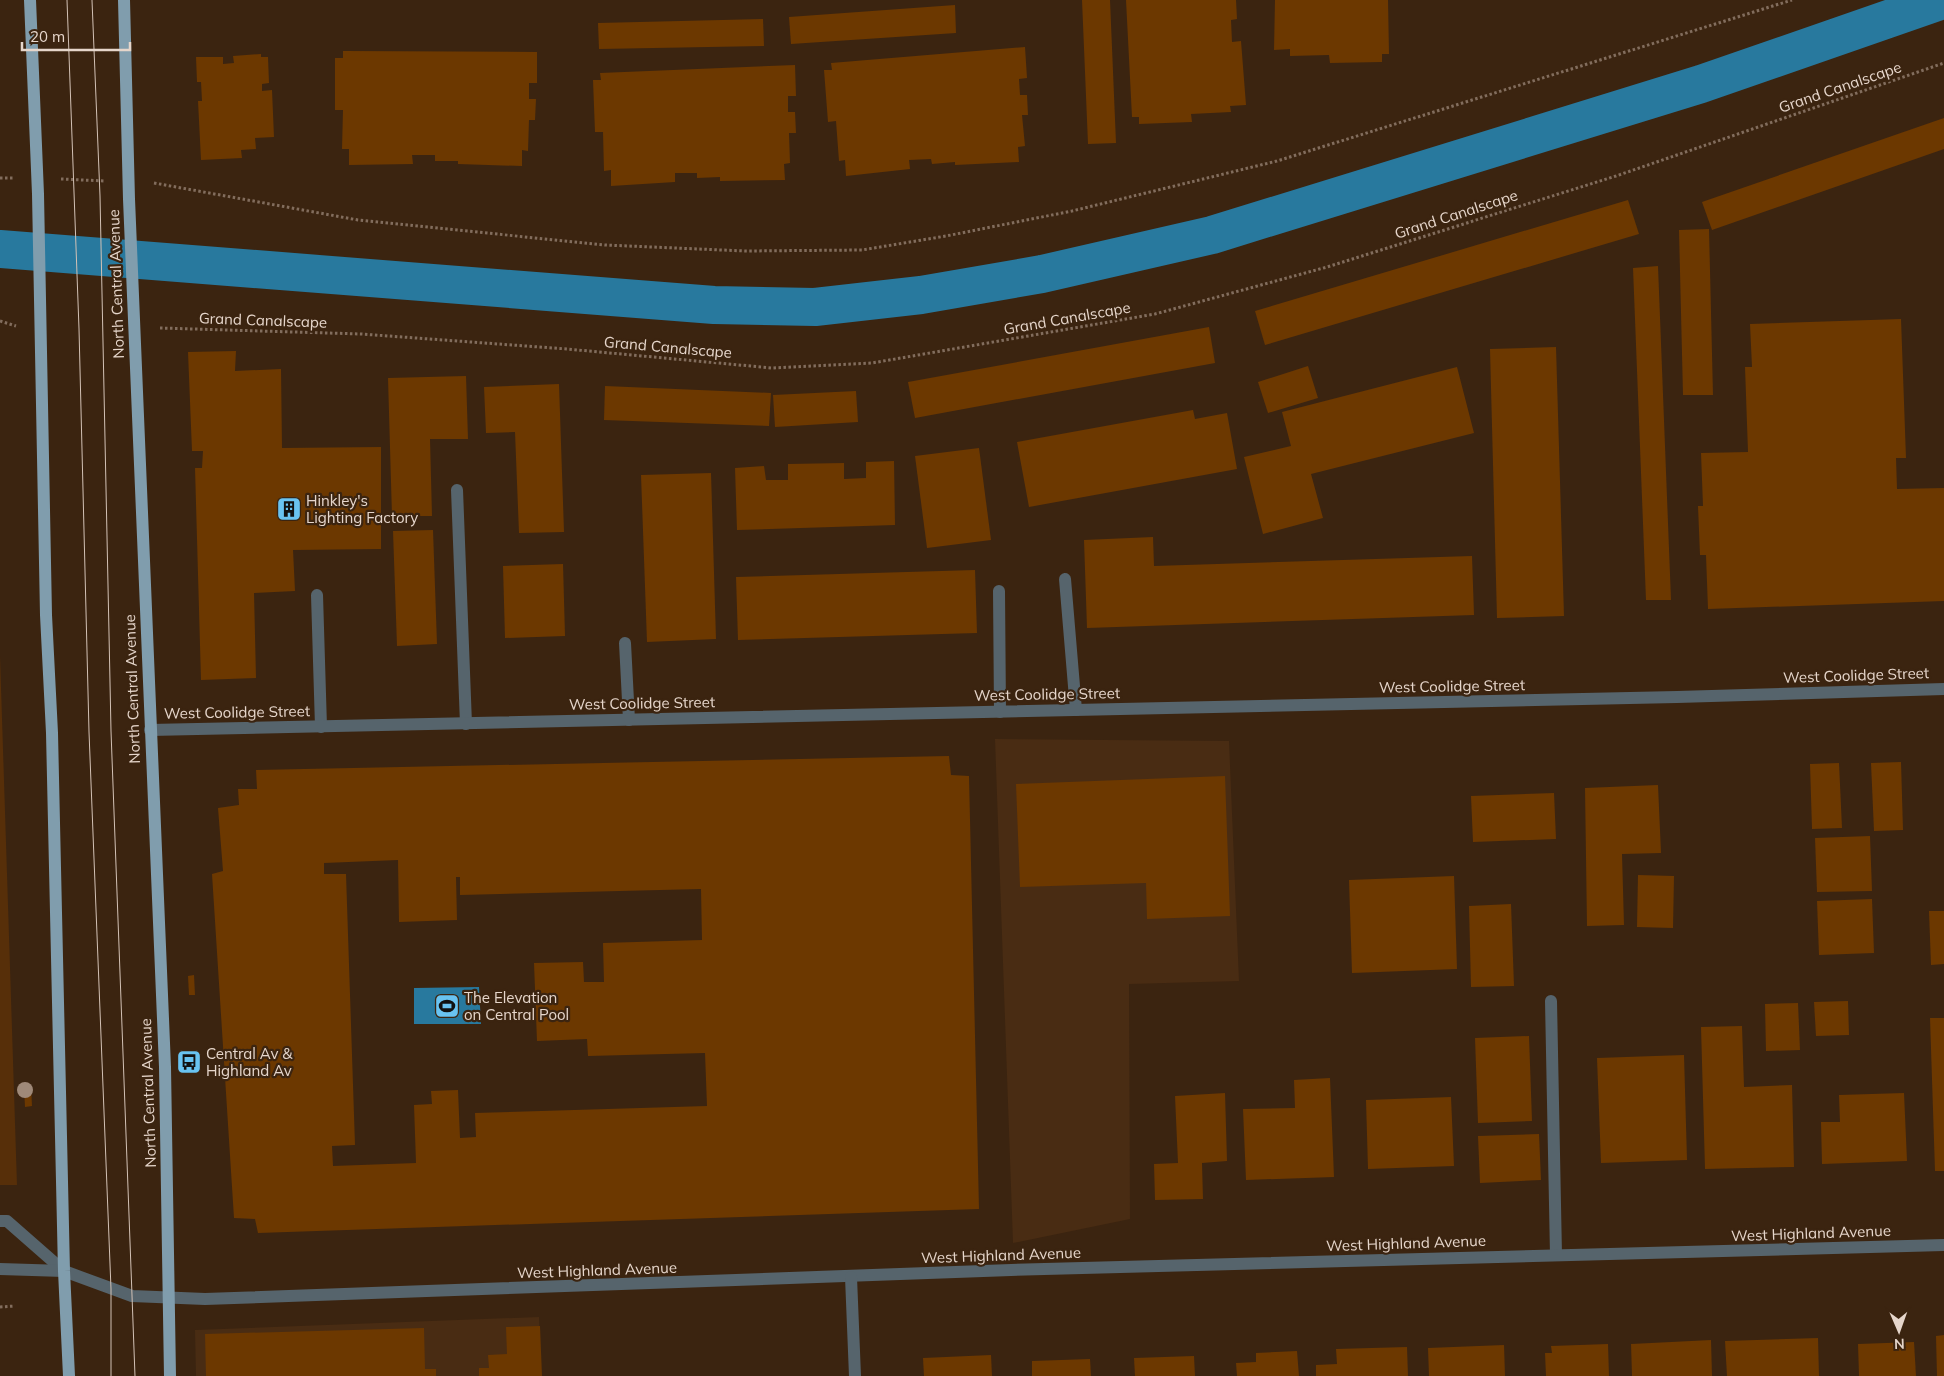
<svg xmlns="http://www.w3.org/2000/svg" width="1944" height="1376" viewBox="0 0 1944 1376" font-family="Mulish,sans-serif">
  <style>
    .built { fill: #492c13 }
    .green { fill: #572f09 }
    .water { fill: #28799e }
    .lines { fill: none; stroke-linecap: round; stroke-linejoin: round }
    .canal { stroke: #28799e; stroke-width: 38 }
    .building { fill: #6c3800; fill-rule: evenodd }
    .path { stroke: #826d5d; stroke-width: 3; stroke-dasharray: 2.5 2.5; stroke-linecap: butt }
    .lane { stroke: #56646c; stroke-width: 12 }
    .street { stroke: #56646c; stroke-width: 12 }
    .primary { stroke: #809dad; stroke-width: 12 }
    .tram { stroke: #d3c2b6; stroke-width: 1 }
    .tree { fill: #9f8978 }
    .labels { text-anchor: middle; dominant-baseline: central; stroke-width: 4.5; stroke-linejoin: round; paint-order: stroke }
    .street-label { font-size: 15px; fill: #e6d6cb; stroke: #3b2410 }
    .poi-label { font-size: 15px; fill: #e6d6cb; stroke: #3b2410; text-anchor: start }
  </style>
  <rect width="100%" height="100%" fill="#3b2410"/>
  <g class="built">
    <polygon points="995,739 1229,741 1239,981 1129,984 1130,1219 1013,1243"/>
    <polygon points="539,1317 541,1376 196,1376 195,1330"/>
  </g>
  <polygon class="green" points="0,656 17,1185 0,1185"/>
  <polygon class="water" points="479,987 481,1024 414,1024 414,988"/>
  <g class="lines">
    <polyline class="canal" points="0,249 714,305 815,307 921,295 1042,274 1212,235 1701,84 1943,0"/>
  </g>
  <g class="building">
    <polygon points="1082,0 1110,0 1116,143 1088,144"/>
    <polygon points="1126,0 1236,0 1237,19 1231,20 1232,42 1241,41 1246,105 1230,106 1231,112 1191,114 1192,122 1139,124 1139,117 1132,117"/>
    <polygon points="1275,0 1388,0 1389,54 1382,54 1382,62 1330,63 1329,55 1290,56 1290,49 1274,50"/>
    <polygon points="955,5 956,33 791,44 789,17"/>
    <polygon points="763,19 764,46 599,49 598,23"/>
    <polygon points="1025,47 1027,78 1019,79 1020,95 1027,95 1028,115 1022,115 1025,146 1018,147 1019,162 955,165 955,162 932,164 931,159 909,160 910,169 846,176 845,160 839,161 836,121 828,122 824,70 832,70 831,63"/>
    <polygon points="343,51 537,52 537,83 529,83 529,99 536,99 535,120 529,120 528,151 522,150 522,166 458,164 458,161 435,161 435,155 412,155 413,164 349,165 349,149 342,149 343,110 335,110 335,58 343,58"/>
    <polygon points="261,54 261,57 268,57 269,83 262,84 262,91 272,90 274,137 255,138 256,149 241,150 242,158 201,160 198,101 202,101 201,82 197,82 196,57 223,57 223,64 234,63 233,56"/>
    <polygon points="795,65 796,96 788,96 788,112 795,112 796,133 789,133 790,163 784,164 785,180 720,181 720,177 697,178 697,173 675,173 675,182 611,186 611,170 604,171 603,132 595,132 593,80 601,80 600,73"/>
    <polygon points="1944,118 1944,149 1712,230 1702,202"/>
    <polygon points="1628,200 1639,234 1265,345 1255,311"/>
    <polygon points="1709,229 1713,395 1683,395 1679,230"/>
    <polygon points="1658,266 1671,600 1646,600 1633,268"/>
    <polygon points="1901,319 1906,458 1896,458 1897,489 1944,488 1944,601 1708,609 1706,555 1700,555 1698,506 1703,506 1701,453 1748,452 1745,367 1752,367 1750,324"/>
    <polygon points="1209,327 1215,363 915,418 908,382"/>
    <polygon points="1556,347 1564,616 1497,618 1490,349"/>
    <polygon points="236,351 235,371 281,369 282,448 381,447 381,549 293,550 295,591 254,593 256,678 201,680 195,468 202,468 203,451 192,451 188,352"/>
    <polygon points="1308,366 1318,398 1268,413 1258,382"/>
    <polygon points="1457,367 1474,433 1311,474 1323,518 1263,534 1244,457 1291,446 1282,412"/>
    <polygon points="466,376 468,439 430,439 432,516 392,516 388,378"/>
    <polygon points="559,384 564,532 519,533 515,432 486,433 484,387"/>
    <polygon points="605,386 771,393 769,426 604,420"/>
    <polygon points="856,391 858,422 775,427 773,395"/>
    <polygon points="1193,410 1195,419 1227,413 1237,469 1029,507 1017,442"/>
    <polygon points="979,448 991,540 927,548 915,456"/>
    <polygon points="894,461 895,525 737,530 735,468 764,466 766,480 788,480 788,464 844,463 844,479 866,478 866,462"/>
    <polygon points="711,473 716,639 647,642 641,475"/>
    <polygon points="433,530 437,644 397,646 393,531"/>
    <polygon points="1153,537 1154,566 1472,556 1474,615 1087,628 1084,540"/>
    <polygon points="563,564 565,636 505,638 503,566"/>
    <polygon points="975,570 977,633 738,640 736,577"/>
    <path d="M 949,756 L 951,775 L 969,776 L 979,1209 L 258,1233 L 255,1219 L 234,1218 L 212,874 L 223,871 L 218,808 L 239,805 L 238,789 L 257,789 L 256,770 ZM 398,860 L 399,922 L 457,920 L 456,877 L 460,877 L 460,895 L 701,889 L 702,940 L 603,943 L 604,982 L 584,982 L 583,962 L 534,963 L 537,1041 L 587,1039 L 588,1056 L 705,1053 L 707,1106 L 475,1113 L 476,1137 L 460,1138 L 458,1090 L 431,1091 L 432,1104 L 414,1105 L 416,1163 L 333,1166 L 332,1146 L 355,1145 L 346,874 L 324,874 L 324,863 Z"/>
    <polygon points="1901,762 1903,830 1874,831 1871,763"/>
    <polygon points="1839,763 1842,828 1812,829 1810,764"/>
    <polygon points="1225,776 1230,916 1147,919 1146,883 1020,887 1016,784"/>
    <polygon points="1658,785 1661,853 1622,854 1624,925 1587,926 1585,788"/>
    <polygon points="1554,793 1556,839 1473,842 1471,796"/>
    <polygon points="1870,836 1872,891 1817,892 1815,838"/>
    <polygon points="1638,875 1674,876 1673,928 1637,927"/>
    <polygon points="1454,876 1457,969 1352,973 1349,880"/>
    <polygon points="1872,899 1874,953 1819,955 1817,901"/>
    <polygon points="1511,904 1514,986 1471,987 1469,906"/>
    <polygon points="1929,911 1944,911 1944,964 1931,965"/>
    <polygon points="194,975 195,995 189,995 188,976"/>
    <polygon points="1848,1001 1849,1035 1816,1036 1814,1002"/>
    <polygon points="1798,1003 1800,1050 1766,1051 1765,1004"/>
    <polygon points="1930,1018 1944,1018 1944,1171 1935,1171"/>
    <polygon points="1742,1026 1744,1087 1792,1085 1794,1167 1705,1169 1701,1027"/>
    <polygon points="1529,1036 1532,1121 1478,1123 1475,1038"/>
    <polygon points="1684,1055 1687,1160 1601,1163 1597,1058"/>
    <polygon points="1330,1078 1334,1177 1246,1180 1243,1109 1295,1108 1294,1080"/>
    <polygon points="31,1086 32,1106 25,1107 24,1087"/>
    <polygon points="1225,1093 1227,1161 1202,1163 1203,1199 1155,1200 1154,1164 1178,1163 1175,1096"/>
    <polygon points="1904,1093 1907,1161 1822,1164 1821,1122 1840,1122 1839,1095"/>
    <polygon points="1451,1097 1454,1166 1368,1169 1366,1100"/>
    <polygon points="1539,1134 1541,1180 1480,1183 1478,1136"/>
    <polygon points="540,1326 542,1376 479,1376 479,1368 489,1368 488,1355 507,1354 506,1327"/>
    <polygon points="424,1328 425,1369 436,1369 436,1376 206,1376 205,1334"/>
    <polygon points="1944,1335 1944,1376 1937,1376 1936,1336"/>
    <polygon points="1818,1338 1819,1376 1727,1376 1725,1341"/>
    <polygon points="1711,1340 1712,1376 1632,1376 1631,1344"/>
    <polygon points="1914,1342 1916,1376 1859,1376 1858,1344"/>
    <polygon points="1608,1344 1609,1376 1546,1376 1545,1353 1552,1353 1551,1346"/>
    <polygon points="1504,1345 1505,1376 1429,1376 1428,1348"/>
    <polygon points="1407,1347 1408,1376 1316,1376 1316,1365 1337,1364 1336,1349"/>
    <polygon points="1297,1351 1299,1376 1237,1376 1236,1363 1256,1362 1256,1353"/>
    <polygon points="991,1355 992,1376 924,1376 923,1358"/>
    <polygon points="1194,1356 1195,1376 1135,1376 1134,1358"/>
    <polygon points="1090,1359 1091,1376 1032,1376 1032,1361"/>
  </g>
  <g class="lines">
    <g class="path">
      <polyline points="0,178 13,178"/>
      <polyline points="61,179 105,181"/>
      <polyline points="154,183 358,220 605,245 745,251 862,250 946,236 1072,211 1277,161 1792,0"/>
      <polyline points="0,321 16,326"/>
      <polyline points="160,328 361,334 567,349 772,368 872,363 1155,314 1327,267 1616,176 1944,63"/>
      <polyline points="0,1307 15,1306"/>
    </g>
    <g class="lane">
      <polyline points="457,490 466,724"/>
      <polyline points="1065,579 1076,710"/>
      <polyline points="999,591 1000,712"/>
      <polyline points="317,595 321,727"/>
      <polyline points="625,643 629,720"/>
      <polyline points="1551,1001 1556,1255"/>
      <polyline points="0,1221 7,1221 64,1271"/>
      <polyline points="0,1269 64,1271"/>
    </g>
    <g class="street">
      <polyline points="150,730 1677,697 1944,689"/>
      <polyline points="64,1271 132,1296 205,1299 1011,1270 1944,1245"/>
      <polyline points="851,1277 855,1376"/>
    </g>
    <g class="primary">
      <polyline points="30,0 38,194 46,615 52,733 64,1271 69,1376"/>
      <polyline points="124,0 129,199 165,1067 170,1376"/>
    </g>
    <g class="tram">
      <polyline points="67,0 79,329 89,732 111,1289 111,1376"/>
      <polyline points="92,0 100,196 111,731 135,1376"/>
    </g>
  </g>
  <circle class="tree" cx="25" cy="1090" r="8"/>
  <defs>
    <symbol id="building-square" viewBox="-11 -11 22 22"><rect x="-9" y="-9" width="18" height="18" rx="4" fill="#69c3f1" stroke="#3b2410"/><path d="M-4-6H4V6H1V3H-1V6H-4ZM-2.5-4.3h1.7v1.8h-1.7ZM.8-4.3h1.7v1.8H.8ZM-2.5-1h1.7V.8h-1.7ZM.8-1h1.7V.8H.8Z" fill="#111"/></symbol>
    <symbol id="stadium-square" viewBox="-11 -11 22 22"><rect x="-9" y="-9" width="18" height="18" rx="4" fill="#69c3f1" stroke="#3b2410"/><path d="M0-5a6.5 5 0 1 0 0 10a6.5 5 0 1 0 0-10ZM-3.5-1.8h7v3.6h-7Z" fill="#111"/></symbol>
    <symbol id="bus-square" viewBox="-11 -11 22 22"><rect x="-9" y="-9" width="18" height="18" rx="4" fill="#69c3f1" stroke="#3b2410"/><path d="M-5-6H5V4H4V6H2V4H-2V6H-4V4H-5ZM-3.5-4V0h7V-4ZM-3.5 1.2v1.5H-2V1.2ZM2 1.2v1.5H3.5V1.2Z" fill="#111"/></symbol>
  </defs>
  <g fill-rule="evenodd">
    <use href="#building-square" x="275" y="495" width="28" height="28"/>
    <use href="#stadium-square" x="433" y="992" width="28" height="28"/>
    <use href="#bus-square" x="175" y="1048" width="28" height="28"/>
  </g>
  <g class="labels">
    <g class="street-label">
      <text transform="translate(1840 87) rotate(-19)">Grand Canalscape</text>
      <text transform="translate(1456 214) rotate(-18)">Grand Canalscape</text>
      <text transform="translate(116 284) rotate(-92)">North Central Avenue</text>
      <text transform="translate(1067 318) rotate(-10)">Grand Canalscape</text>
      <text transform="translate(263 320) rotate(2)">Grand Canalscape</text>
      <text transform="translate(668 347) rotate(5)">Grand Canalscape</text>
      <text transform="translate(1856 675) rotate(-2)">West Coolidge Street</text>
      <text transform="translate(1452 686) rotate(-1)">West Coolidge Street</text>
      <text transform="translate(132 689) rotate(-92)">North Central Avenue</text>
      <text transform="translate(1047 694) rotate(-1)">West Coolidge Street</text>
      <text transform="translate(642 703) rotate(-1)">West Coolidge Street</text>
      <text transform="translate(237 712) rotate(-1)">West Coolidge Street</text>
      <text transform="translate(148 1093) rotate(-92)">North Central Avenue</text>
      <text transform="translate(1811 1233) rotate(-2)">West Highland Avenue</text>
      <text transform="translate(1406 1243) rotate(-2)">West Highland Avenue</text>
      <text transform="translate(1001 1255) rotate(-2)">West Highland Avenue</text>
      <text transform="translate(597 1270) rotate(-2)">West Highland Avenue</text>
    </g>
    <g class="poi-label">
      <text x="306" y="500">Hinkley's<tspan x="306" dy="17">Lighting Factory</tspan></text>
      <text x="464" y="997">The Elevation<tspan x="464" dy="17">on Central Pool</tspan></text>
      <text x="206" y="1053">Central Av &amp;<tspan x="206" dy="17">Highland Av</tspan></text>
    </g>
  </g>
  <g transform="translate(1899 1331) rotate(178)" stroke="#3b2410" stroke-width="4" paint-order="stroke">
  <path d="M0-4L9 19L0 12L-9 19Z" fill="#e6d6cb"/>
  <text y="-8" font-size="14" font-weight="bold" text-anchor="middle" fill="#e6d6cb">N</text>
  </g>
  <path d="M22 42v8h108v-8" fill="none" stroke="#e6d6cb" stroke-width="2.5"/>
  <text x="30" y="42" font-size="15" fill="#e6d6cb" stroke="#3b2410" stroke-width="4" paint-order="stroke">20 m</text>
</svg>
